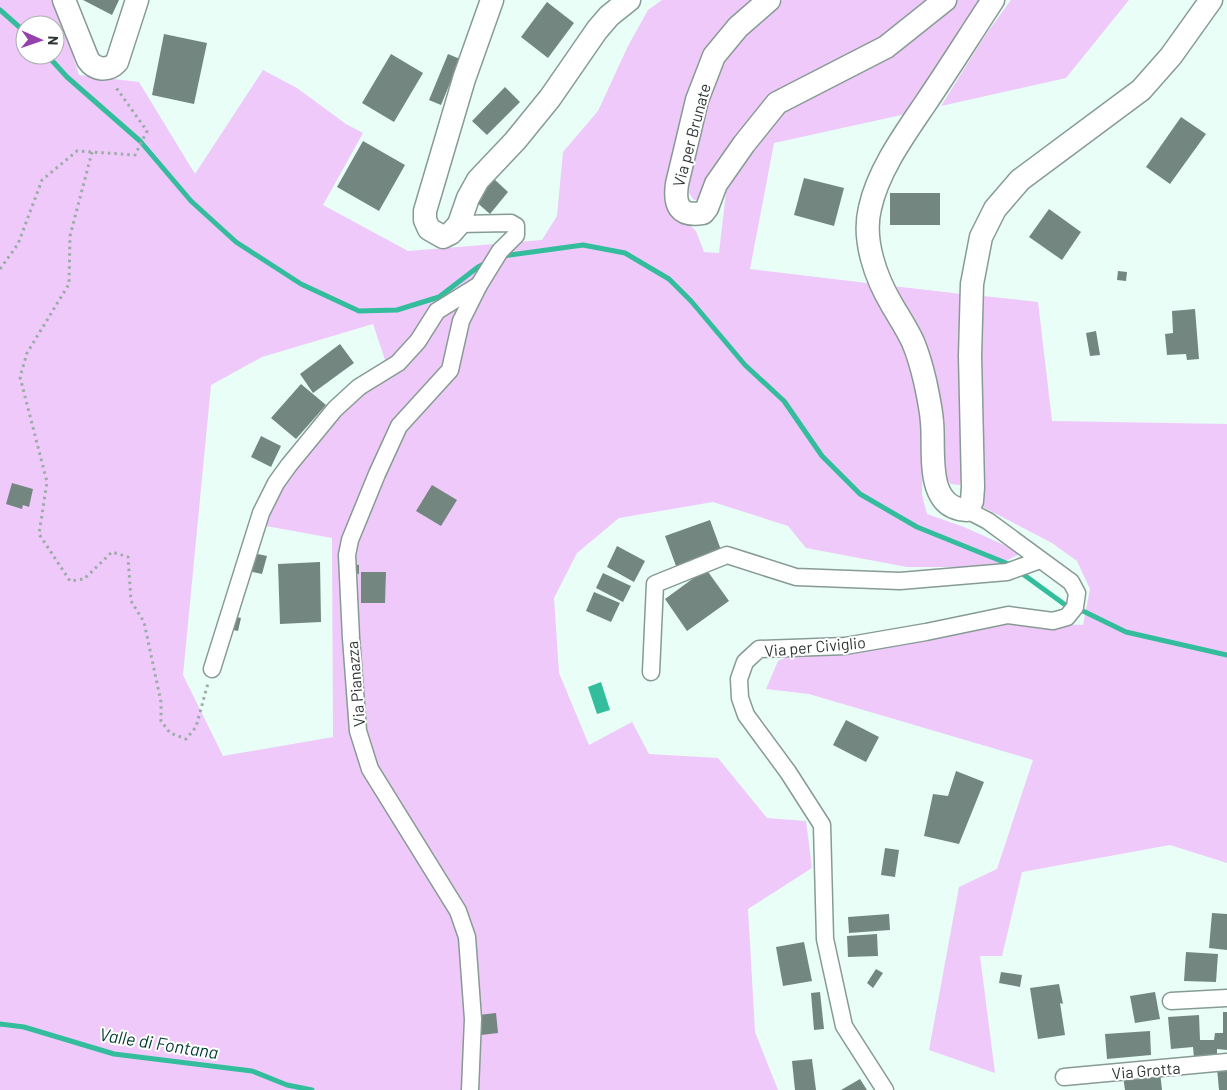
<svg xmlns="http://www.w3.org/2000/svg" width="1227" height="1090" viewBox="0 0 1227 1090" font-family="Barlow,sans-serif">
  <style>
    .green { fill: #efc9fa; fill-rule: evenodd }
    .water { fill: #33bd9c }
    .lines { fill: none; stroke-linecap: round; stroke-linejoin: round }
    .stream { stroke: #33bd9c; stroke-width: 5 }
    .building { fill: #738780 }
    .street-casing { stroke: #879b94; stroke-width: 19 }
    .secondary-casing { stroke: #879b94; stroke-width: 25 }
    .path { stroke: #9baca6; stroke-width: 3; stroke-dasharray: 2.5 4; stroke-linecap: butt }
    .street { stroke: #fff; stroke-width: 16 }
    .secondary { stroke: #fff; stroke-width: 22 }
    .labels { text-anchor: middle; dominant-baseline: central; stroke-width: 4; stroke-linejoin: round; paint-order: stroke }
    .street-label { font-size: 16px; fill: #2e3634; stroke: #fff }
    .water-label { font-size: 18px; font-style: italic; fill: #003c2e; stroke: #fff }
  </style>
  <rect width="100%" height="100%" fill="#e8fef6"/>
  <g class="green">
    <path d="M 0,0 L 55,0 L 79,75 L 139,82 L 195,174 L 263,70 L 297,88 L 346,124 L 363,133 L 323,205 L 408,251 L 542,240 L 557,216 L 563,152 L 598,111 L 628,46 L 648,10 L 662,0 L 762,0 L 735,22 L 669,182 L 689,224 L 696,231 L 704,252 L 719,253 L 726,192 L 740,165 L 783,113 L 882,62 L 895,53 L 956,0 L 986,0 L 915,112 L 774,143 L 750,269 L 867,283 L 883,313 L 898,331 L 910,371 L 923,401 L 922,495 L 927,514 L 964,527 L 1022,553 L 993,567 L 907,567 L 806,548 L 788,526 L 713,502 L 619,518 L 577,553 L 554,598 L 559,673 L 589,745 L 632,722 L 649,754 L 718,758 L 767,818 L 806,821 L 812,868 L 748,909 L 755,1032 L 778,1090 L 0,1090 ZM 25,25 L 55,25 L 55,55 L 25,55 ZM 373,324 L 386,363 L 300,452 L 255,524 L 332,538 L 333,737 L 223,756 L 183,675 L 211,385 L 262,357 Z"/>
    <polygon points="783,0 937,0 884,42 778,97 699,200 694,200 685,188 693,140 722,58 744,32"/>
    <polygon points="1011,0 1129,0 1066,78 941,106 986,34"/>
    <polygon points="892,286 962,294 964,480 959,485 951,484 947,479 943,441"/>
    <polygon points="974,295 1038,302 1052,421 1227,424 1227,863 1170,845 1022,872 1002,956 980,956 995,1073 929,1050 959,887 997,869 1033,760 809,694 766,689 778,661 793,654 1016,622 1083,625 1090,589 1077,561 1052,543 983,507 984,483"/>
  </g>
  <polygon class="water" points="601,682 610,710 597,714 588,687"/>
  <g class="lines">
    <g class="stream">
      <polyline points="0,10 25,32"/>
      <polyline points="47,55 67,77 140,141 191,201 236,242 301,284 359,311 397,310 439,297 478,267 488,262"/>
      <polyline points="503,256 583,245 625,253 669,279 691,301 745,365 784,401 822,456 860,494 917,527 1011,565"/>
      <polyline points="1020,572 1064,604"/>
      <polyline points="1083,611 1126,632 1227,655"/>
      <polyline points="0,1024 24,1027 114,1054 252,1071 287,1085 312,1090"/>
    </g>
  </g>
  <g class="building">
    <polygon points="83,0 119,0 112,15"/>
    <polygon points="547,2 574,23 548,58 521,37"/>
    <polygon points="164,34 207,43 194,104 152,95"/>
    <polygon points="391,54 423,73 394,122 362,103"/>
    <polygon points="448,54 460,59 441,105 429,100"/>
    <polygon points="505,87 520,102 487,135 472,121"/>
    <polygon points="1181,117 1206,134 1170,184 1146,167"/>
    <polygon points="363,141 405,165 379,211 337,187"/>
    <polygon points="493,178 508,192 490,214 474,200"/>
    <polygon points="804,178 844,188 834,226 794,215"/>
    <rect x="890" y="193" width="50" height="32"/>
    <polygon points="1049,209 1081,232 1062,260 1029,237"/>
    <polygon points="1118,271 1127,272 1126,281 1117,280"/>
    <polygon points="1195,309 1199,359 1187,360 1186,354 1167,355 1165,334 1173,333 1172,311"/>
    <polygon points="1096,331 1100,355 1090,356 1086,333"/>
    <polygon points="340,344 354,363 313,393 300,374"/>
    <polygon points="301,384 326,405 296,439 271,418"/>
    <polygon points="261,436 281,446 271,467 251,457"/>
    <polygon points="12,483 33,489 29,507 23,505 22,509 6,504"/>
    <polygon points="432,485 457,500 441,526 416,511"/>
    <polygon points="710,520 721,550 676,566 665,536"/>
    <polygon points="617,546 645,561 634,582 607,567"/>
    <polygon points="253,553 267,556 262,574 248,571"/>
    <polygon points="320,562 321,622 280,624 278,564"/>
    <polygon points="353,564 359,565 359,574 352,573"/>
    <polygon points="706,569 729,601 687,631 665,599"/>
    <polygon points="361,572 386,572 385,603 361,603"/>
    <polygon points="603,573 631,586 623,602 596,588"/>
    <polygon points="594,592 620,603 611,622 586,611"/>
    <polygon points="231,616 241,618 238,631 228,629"/>
    <polygon points="846,720 879,737 866,762 833,745"/>
    <polygon points="956,771 984,782 959,844 924,836 933,794 948,796"/>
    <polygon points="885,848 899,850 895,877 881,875"/>
    <polygon points="1212,913 1227,914 1227,950 1209,948"/>
    <polygon points="889,914 890,930 849,933 848,917"/>
    <polygon points="877,934 878,956 848,957 847,936"/>
    <polygon points="804,942 812,981 783,986 776,947"/>
    <polygon points="1186,952 1218,954 1216,982 1184,981"/>
    <polygon points="876,969 883,973 873,988 867,983"/>
    <polygon points="1001,972 1022,975 1020,987 999,983"/>
    <polygon points="1059,984 1063,1004 1060,1003 1065,1035 1038,1039 1030,988"/>
    <polygon points="820,992 824,1029 814,1030 811,993"/>
    <polygon points="1155,992 1160,1019 1135,1023 1130,996"/>
    <polygon points="1223,1012 1227,1012 1227,1050 1217,1049 1217,1057 1194,1058 1193,1047 1171,1049 1168,1017 1199,1015 1200,1040 1214,1040 1215,1033 1223,1033"/>
    <polygon points="496,1013 498,1033 481,1035 479,1015"/>
    <polygon points="1150,1031 1151,1055 1107,1059 1105,1034"/>
    <polygon points="812,1059 816,1090 795,1090 792,1061"/>
    <polygon points="1227,1067 1227,1090 1219,1090 1217,1068"/>
    <polygon points="1160,1072 1162,1090 1125,1090 1123,1076"/>
    <polygon points="860,1079 867,1090 841,1090"/>
  </g>
  <g class="lines">
    <defs>
      <g id="street">
        <polyline points="459,224 511,223 516,226 516,235 500,251 479,285 461,321 450,370 399,426 377,474 350,540 347,555 351,638 358,731 370,769 458,911 467,937 473,1019 470,1090"/>
        <polyline points="212,669 261,513 276,483 289,465 335,409 359,387 398,363 418,341 437,311 479,285"/>
        <polyline points="651,672 655,584 727,555 796,577 900,581 1007,572 1040,560"/>
        <polyline points="1171,1001 1227,998"/>
        <polyline points="1064,1077 1227,1062"/>
        <polyline points="885,1090 844,1026 825,939 822,825 788,772 746,715 740,698 739,679 745,662 759,649 845,646 926,632 1008,615 1053,621 1067,617 1075,607 1077,593 1071,582 988,521 967,510"/>
      </g>
      <g id="secondary">
        <path d="M 64,0 L 88,60 C 95,70 108,72 117,62 L 137,0"/>
        <polyline points="492,0 464,79 425,211 425,220 429,229 443,237 451,233 459,224 468,198 478,180 515,141 550,98 597,30 609,16 629,0"/>
        <path d="M 769,0 L 738,27 L 714,56 L 697,100 L 677,184 C 674,205 679,217 703,213 L 707,208 L 716,184 L 744,144 L 777,103 L 886,47 L 945,0"/>
        <path d="M 993,0 C 970,35 948,70 925,104 C 904,135 878,171 870,208 C 862,240 876,278 892,305 C 899,317 907,329 913,342 C 918,354 922,368 925,381 C 928,395 931,408 932,422 C 935,451 924,508 967,510 L 972,501 L 973,487 L 970,356 L 972,284 L 981,237 L 995,209 L 1020,180 L 1141,90 L 1171,56 L 1211,0"/>
      </g>
    </defs>
    <use href="#street" class="street-casing"/>
    <use href="#secondary" class="secondary-casing"/>
    <g class="path">
      <polyline points="92,152 70,236 69,284 27,353 20,377 47,482 39,534 70,581 84,579 112,552 128,557 131,601 144,622 161,702 161,721 170,733 186,739 196,727 208,683"/>
      <polyline points="0,269 18,244 42,180 77,151 135,155 147,131 115,86"/>
    </g>
    <use href="#street" class="street"/>
    <use href="#secondary" class="secondary"/>
  </g>
  <g class="labels">
    <g class="street-label">
      <text transform="translate(691 135) rotate(-75)">Via per Brunate</text>
      <text transform="translate(815 646) rotate(-5)">Via per Civiglio</text>
      <text transform="translate(355 684) rotate(-95)">Via Pianazza</text>
      <text transform="translate(1146 1070) rotate(-5)">Via Grotta</text>
    </g>
    <g class="water-label">
      <text transform="translate(159 1043) rotate(9)">Valle di Fontana</text>
    </g>
  </g>
  <g transform="translate(40 40) rotate(92)"><circle r="24" fill="#ffffff" stroke="#abafae"/>
  <path d="M0-4L9 19L0 12L-9 19Z" fill="#9640ad"/>
  <text y="-8" font-size="14" font-weight="bold" text-anchor="middle" fill="#2e3634">N</text>
  </g>
</svg>
